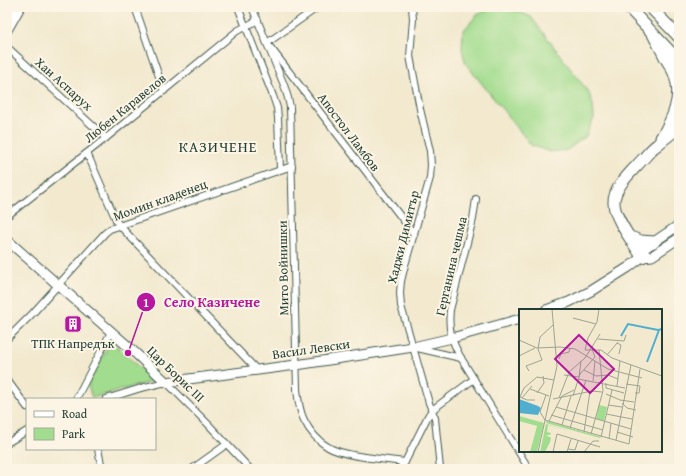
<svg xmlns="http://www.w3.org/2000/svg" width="686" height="476" viewBox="0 0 686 476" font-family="'Gentium Book Plus',serif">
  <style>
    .green { fill: #a2dc8e; stroke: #608c61 }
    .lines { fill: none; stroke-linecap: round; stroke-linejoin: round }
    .street-casing { stroke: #3f574b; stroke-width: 8 }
    .secondary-casing { stroke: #3f574b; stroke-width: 11 }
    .highway-casing { stroke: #3f574b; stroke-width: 13 }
    .street { stroke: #fff; stroke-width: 6 }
    .secondary { stroke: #fff; stroke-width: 9 }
    .highway { stroke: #fff; stroke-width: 11 }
    .labels { text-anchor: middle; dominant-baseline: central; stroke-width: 4; stroke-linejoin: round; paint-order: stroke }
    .street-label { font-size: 13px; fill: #1f3d34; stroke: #fcf5e5 }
    .poi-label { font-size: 13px; fill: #1f3d34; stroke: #fcf5e5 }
    .quarter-label { font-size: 15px; letter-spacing: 1px; fill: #1f3d34; stroke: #fcf5e5 }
    .inset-river { fill: none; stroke: #50aecf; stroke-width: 2 }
    .inset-road { fill: none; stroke: #9ea491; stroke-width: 1 }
    .view { fill: #b5179e; fill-opacity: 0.15; stroke: #b5179e; stroke-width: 2 }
    .inset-edge { fill: none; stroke: #1f3d34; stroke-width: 2 }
    .leader { fill: none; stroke: #b5179e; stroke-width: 1.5 }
    .callout-dot { fill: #b5179e; stroke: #fcf5e5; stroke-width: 1.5 }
    .mark-label { font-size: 12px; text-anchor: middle; font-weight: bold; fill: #fff }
    .callout-label { font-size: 14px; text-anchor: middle; font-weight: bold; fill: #b5179e; stroke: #fcf5e5; stroke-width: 4; stroke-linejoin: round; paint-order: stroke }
  </style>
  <rect width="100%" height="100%" fill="#fcf5e5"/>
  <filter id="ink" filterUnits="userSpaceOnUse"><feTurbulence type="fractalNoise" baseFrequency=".025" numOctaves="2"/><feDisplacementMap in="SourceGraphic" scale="8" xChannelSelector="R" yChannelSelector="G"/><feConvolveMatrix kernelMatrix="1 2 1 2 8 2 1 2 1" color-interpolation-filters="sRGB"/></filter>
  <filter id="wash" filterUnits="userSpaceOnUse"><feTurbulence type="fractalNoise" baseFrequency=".012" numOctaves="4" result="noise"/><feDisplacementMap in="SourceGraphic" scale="16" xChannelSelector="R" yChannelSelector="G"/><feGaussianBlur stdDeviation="0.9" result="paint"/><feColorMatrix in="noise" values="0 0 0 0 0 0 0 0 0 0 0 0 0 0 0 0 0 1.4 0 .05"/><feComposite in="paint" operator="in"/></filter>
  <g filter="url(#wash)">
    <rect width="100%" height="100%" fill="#f2e9cf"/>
    <g class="green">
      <polygon points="493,8 510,8 531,17 589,93 593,105 594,118 586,136 567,150 550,152 531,145 466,64 462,50 463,31 477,15"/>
      <polygon points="111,341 154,381 92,398 88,385"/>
    </g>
  </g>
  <g filter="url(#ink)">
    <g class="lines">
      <defs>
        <g id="street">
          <polyline points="8,7 15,16"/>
          <polyline points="135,7 164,91"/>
          <polyline points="238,7 273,96 277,108 278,118 280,169"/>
          <path d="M 252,7 L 284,85 L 288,98 L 290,107 L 297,389 C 298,399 299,410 304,420 C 309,430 318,441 328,447 C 345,457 385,459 405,462"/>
          <polyline points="318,7 267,43 414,234"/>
          <polyline points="412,7 413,19 410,56 420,109 430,151 431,165 430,178 405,265 401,281 400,293 401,306 413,347 429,403 435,418 440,469"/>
          <polyline points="7,47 106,138"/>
          <polyline points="87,153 117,222 120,226 257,370"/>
          <path d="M 476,199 L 473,219 L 450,310 C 448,329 451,340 461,358 L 529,469"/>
          <polyline points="7,216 106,138 237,31 258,20"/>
          <polyline points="7,339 33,313 105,233 110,229 292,166"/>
          <polyline points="417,348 461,358"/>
          <polyline points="7,380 27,407"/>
          <polyline points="76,399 111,332"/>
          <polyline points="106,399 141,388 166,382 208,424 250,469"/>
          <polyline points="7,443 27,431"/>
          <polyline points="98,449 102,469"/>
          <polyline points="192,469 227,444"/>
          <polyline points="399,469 405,462 428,416 432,410 474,379"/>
        </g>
        <g id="secondary">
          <polyline points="7,30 20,7"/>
          <polyline points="7,240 131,349 166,382 296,365 413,347 452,338 520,319"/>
          <polyline points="642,257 652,256 679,238"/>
          <polyline points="546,310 569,302 591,291 629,267 642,257 645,248 679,225"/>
        </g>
        <g id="highway">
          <polyline points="628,7 679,61"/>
          <polyline points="650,7 679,37"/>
          <path d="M 653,34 C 657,42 661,49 665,57 C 668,63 673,69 675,76 C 683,98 672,120 661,138"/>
          <polyline points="630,237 641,241 654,242"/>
          <path d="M 642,257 C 634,243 614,218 614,203 C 613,188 632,171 642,160 C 647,155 651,149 657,145 C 664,139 671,133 679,128"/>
        </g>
      </defs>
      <use href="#street" class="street-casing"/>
      <use href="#secondary" class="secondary-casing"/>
      <use href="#highway" class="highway-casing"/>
      <use href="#street" class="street"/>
      <use href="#secondary" class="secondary"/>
      <use href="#highway" class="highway"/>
    </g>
  </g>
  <defs>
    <symbol id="building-square" viewBox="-11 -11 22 22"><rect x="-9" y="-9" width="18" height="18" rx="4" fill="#b5179e" stroke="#fcf5e5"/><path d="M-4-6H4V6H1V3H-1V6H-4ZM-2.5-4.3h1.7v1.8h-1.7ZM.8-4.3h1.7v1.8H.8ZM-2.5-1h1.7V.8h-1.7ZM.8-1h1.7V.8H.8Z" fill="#fff"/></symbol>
  </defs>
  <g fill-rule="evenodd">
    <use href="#building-square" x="63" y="314" width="20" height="20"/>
  </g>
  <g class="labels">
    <g class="street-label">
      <text transform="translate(64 84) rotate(42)">Хан Аспарух</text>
      <text transform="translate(125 108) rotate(-39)">Любен Каравелов</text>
      <text transform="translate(349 132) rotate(53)">Апостол Ламбов</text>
      <text transform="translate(160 200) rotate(-20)">Момин кладенец</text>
      <text transform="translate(403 237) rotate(-76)">Хаджи Димитър</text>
      <text transform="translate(451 266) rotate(-77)">Герганина чешма</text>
      <text transform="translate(283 268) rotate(-91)">Мито Войнишки</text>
      <text transform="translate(311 349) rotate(-8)">Васил Левски</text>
      <text transform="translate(176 374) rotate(44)">Цар Борис III</text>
    </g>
    <g class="poi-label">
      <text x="73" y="343">ТПК Напредък</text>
    </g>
    <g class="quarter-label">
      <text x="218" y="146">КАЗИЧЕНЕ</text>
    </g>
  </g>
  <g transform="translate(519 309)">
    <rect width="143" height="143" fill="#f2e9cf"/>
    <path d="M 80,96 L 88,98 L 85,112 L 77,110 ZM 0,107 L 25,114 L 18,143 L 11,143 L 18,117 L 0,112 ZM 28,112 L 82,128 L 81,129 L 27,114 ZM 27,115 L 54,123 L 29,116 L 28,123 L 32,124 L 31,126 L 27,126 L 32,129 L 31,133 L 26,143 L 21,143 Z" fill="#a2dc8e"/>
    <path d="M 0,90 L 19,97 L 22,99 L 19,106 L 0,104 Z" fill="#50aecf"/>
    <path class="inset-river" d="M 102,27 L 109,15 L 139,21 L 143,20M 128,53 L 140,21"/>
    <path class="inset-road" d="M 54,9 L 77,15M 79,30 L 105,32 L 107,26M 0,31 L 18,39 L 41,38 L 56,40 L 89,60 L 123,69M 98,34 L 102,36 L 100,45M 19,40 L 21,28 L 34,16M 66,41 L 82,41 L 93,49 L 143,67M 66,41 L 69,29 L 78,13 L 80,0M 88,46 L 99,33M 0,47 L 16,39M 40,50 L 42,45 L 50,43 L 51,39M 65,61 L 77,67 L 89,66 L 99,70M 10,62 L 7,57 L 23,51 L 19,40M 45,66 L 60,68 L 62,52M 59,70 L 106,79M 74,72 L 76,52M 87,74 L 87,79 L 105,84M 107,75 L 121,77 L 120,84 L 116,84M 98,77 L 101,52M 11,80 L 30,87M 18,84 L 25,74 L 24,67M 87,85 L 101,91 L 115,93M 27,86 L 21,103 L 26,111 L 110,135 L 121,60M 54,87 L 61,65 L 76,48 L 73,40M 3,89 L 13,77M 40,89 L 50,63 L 66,49 L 81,25M 34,90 L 73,82 L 83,83M 16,91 L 8,91 L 1,88 L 5,79 L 18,68 L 35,71M 103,94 L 108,99 L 117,101M 89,96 L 103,98M 37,98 L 112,120M 87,105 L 113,110M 32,106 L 84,121M 30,112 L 43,87 L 55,81M 43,116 L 52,87M 51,119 L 67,71M 65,123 L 71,82M 98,123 L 114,128M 72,125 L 84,82 L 80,41M 82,128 L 93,81M 90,130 L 92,114M 97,131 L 112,56M 49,140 L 56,141 L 59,132M 19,143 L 38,57 L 33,0M 34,143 L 38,125 L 81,138M 48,143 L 52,130M 65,143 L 74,132 L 80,132"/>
    <path class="view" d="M 60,26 L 95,60 L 71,84 L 36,50 Z"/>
    <rect width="143" height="143" class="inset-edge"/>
  </g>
  <path class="leader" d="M128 353L146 302"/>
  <g class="callout-dot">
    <circle cx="128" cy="353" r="4"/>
    <circle cx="146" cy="302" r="10"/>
  </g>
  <g class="mark-label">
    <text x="146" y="307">1</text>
  </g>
  <g class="callout-label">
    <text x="212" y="307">Село Казичене</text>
  </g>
  <rect width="686" height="476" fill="none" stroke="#fcf5e5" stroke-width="24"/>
  <rect x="26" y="398" width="130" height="52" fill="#fcf5e5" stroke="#a4ab9e"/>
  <rect x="34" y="411" width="20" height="6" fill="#ffffff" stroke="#a4ab9e"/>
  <text x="62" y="418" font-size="12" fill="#1f3d34">Road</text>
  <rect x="34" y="428" width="20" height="12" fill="#a2dc8e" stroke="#a4ab9e"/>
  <text x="62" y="438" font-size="12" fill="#1f3d34">Park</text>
</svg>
